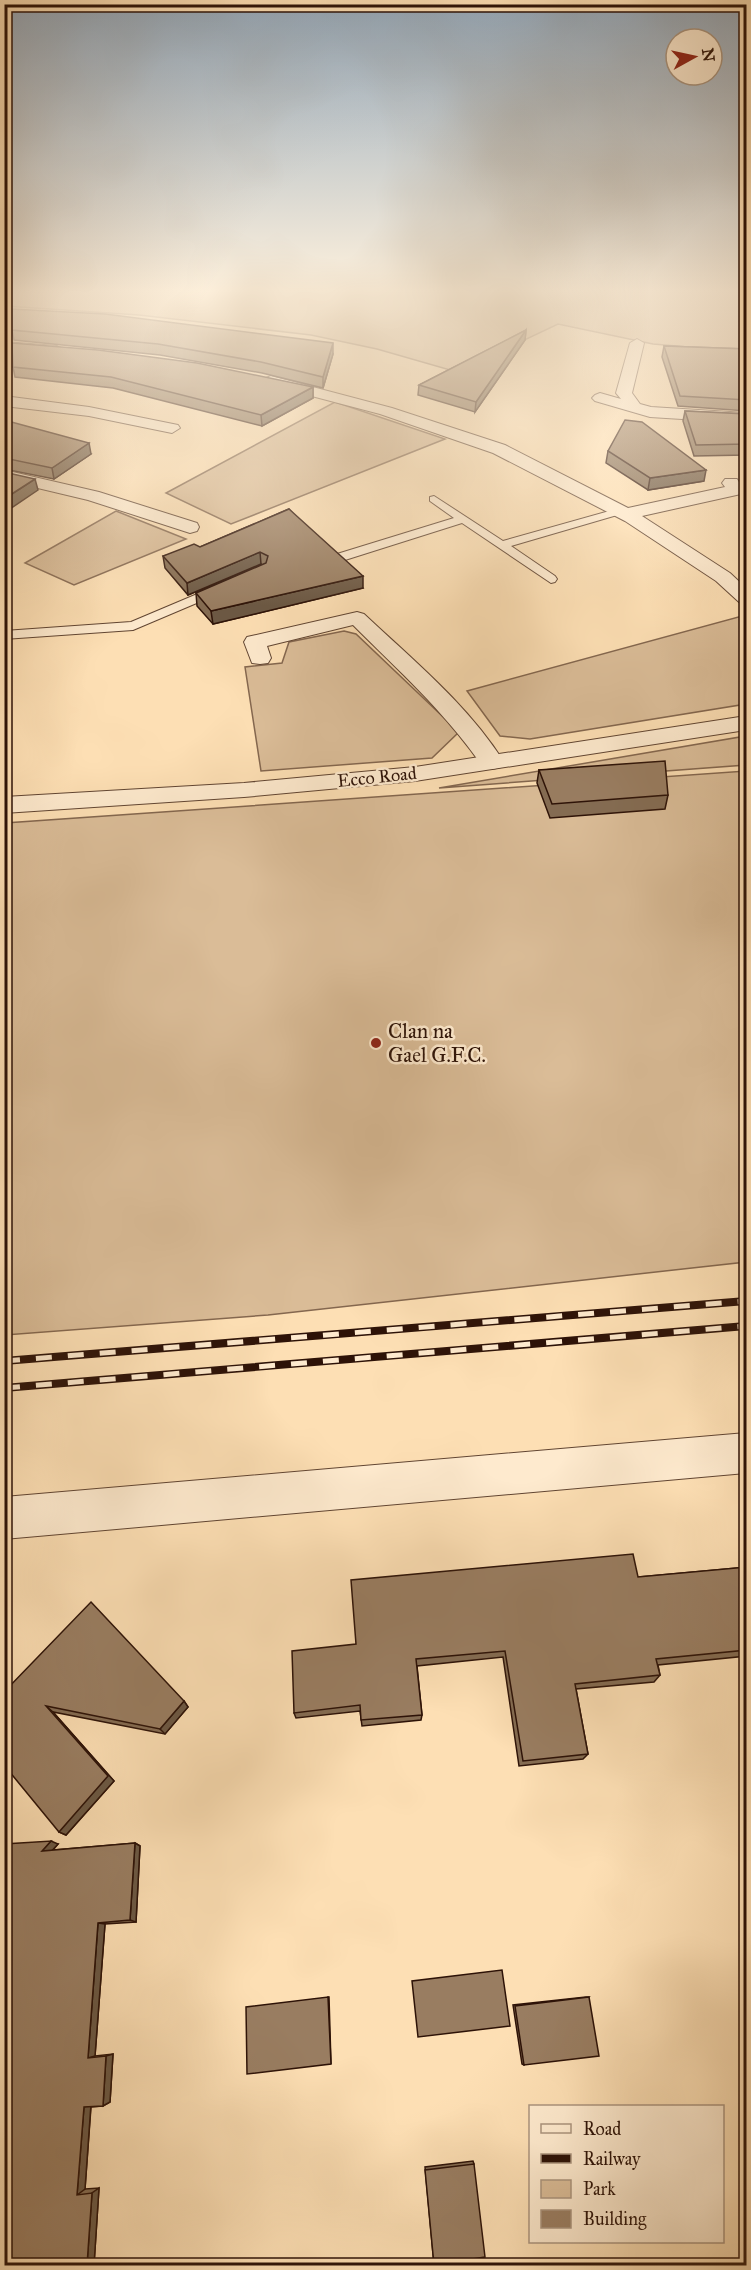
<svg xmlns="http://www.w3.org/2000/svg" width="751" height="2270" viewBox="0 0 751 2270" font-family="'IM FELL Great Primer',serif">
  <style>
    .green { fill: #dabc97; stroke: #84674f; stroke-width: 1.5 }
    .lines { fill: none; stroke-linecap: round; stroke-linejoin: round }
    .service-casing { stroke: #614532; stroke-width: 2 }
    .minor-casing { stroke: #614532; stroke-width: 2 }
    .tertiary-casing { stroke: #614532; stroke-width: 2 }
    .service { fill: #feeace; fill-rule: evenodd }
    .minor { fill: #feeace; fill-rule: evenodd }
    .tertiary { fill: #feeace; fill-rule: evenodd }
    .rail-casing { stroke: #2d1207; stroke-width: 8 }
    .rail { stroke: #feeace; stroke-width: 5; stroke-dasharray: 16; stroke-linecap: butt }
    .wall { fill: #846c53; stroke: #2d1207; stroke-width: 1.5 }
    .shaded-wall { fill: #6b5844; stroke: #2d1207; stroke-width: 1.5 }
    .building { fill: #997d61; stroke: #2d1207; stroke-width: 1.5 }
    .poi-dot { fill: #8f2418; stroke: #feeace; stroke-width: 2 }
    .labels { text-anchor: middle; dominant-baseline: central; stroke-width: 5; stroke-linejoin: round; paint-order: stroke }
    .far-street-label { font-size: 18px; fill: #2d1207; stroke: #feeace }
    .poi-label { font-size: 21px; fill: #2d1207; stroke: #feeace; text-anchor: start }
  </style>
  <rect width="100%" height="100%" fill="#fddfb4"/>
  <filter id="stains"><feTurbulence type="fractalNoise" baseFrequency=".00333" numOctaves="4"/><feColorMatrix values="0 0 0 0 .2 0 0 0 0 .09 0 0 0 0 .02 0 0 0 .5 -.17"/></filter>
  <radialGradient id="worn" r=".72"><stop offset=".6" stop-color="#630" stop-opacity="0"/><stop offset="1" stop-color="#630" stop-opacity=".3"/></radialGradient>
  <g class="green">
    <polygon points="5,288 746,288 746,352 653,344 558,324 457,372 377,349 311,335 139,315 5,306"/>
    <polygon points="335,402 445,439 231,524 166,493"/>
    <polygon points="116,511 186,539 74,585 25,563"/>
    <polygon points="742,616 746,620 746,704 530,739 500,736 467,691"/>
    <polygon points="344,631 356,634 459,732 432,758 261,771 245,667 282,663 289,642"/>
    <polygon points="746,736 746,765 439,788"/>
    <polygon points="746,771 746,1262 268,1315 5,1335 5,823"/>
  </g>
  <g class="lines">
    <defs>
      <g id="service">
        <polygon points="434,496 503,541 620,508 626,511 624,513 511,546 555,576 557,579 555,582 551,583 462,523 345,560 337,560 335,557 337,554 454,518 430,501 430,497"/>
        <polygon points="221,584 225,585 227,588 225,591 133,630 4,639 4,631 131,622"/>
      </g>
      <g id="minor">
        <polygon points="637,339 644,343 632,393 640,404 651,407 746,413 746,423 650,417 595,401 592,398 595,395 600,393 621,399 616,393 630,343"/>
        <polygon points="4,342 57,346 64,350 57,354 4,350"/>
        <polygon points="271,376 392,408 505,445 628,508 725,487 722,483 725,479 737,479 744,490 741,494 642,516 730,573 746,588 746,604 739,602 716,581 625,521 493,453 380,414 266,384 263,381 266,378"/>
        <polygon points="4,396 89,407 178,425 180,428 172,433 89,416 4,406"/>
        <polygon points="4,470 99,492 197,523 199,527 197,531 190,533 88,500 4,480"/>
        <path d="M 357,612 L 364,614 C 414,661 467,704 504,762 L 501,767 L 492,769 L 483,767 C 444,711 401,673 353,625 L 267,646 L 271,658 L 268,663 L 260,664 L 252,663 L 244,642 L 247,637 Z"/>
        <polygon points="746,1433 746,1473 4,1539 4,1497"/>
      </g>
      <polygon id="tertiary" points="746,716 746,730 415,781 244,797 4,813 4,797 244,783 415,767"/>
    </defs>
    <use href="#service" class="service-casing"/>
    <use href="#minor" class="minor-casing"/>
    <use href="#tertiary" class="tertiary-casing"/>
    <use href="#service" class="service"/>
    <use href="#minor" class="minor"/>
    <use href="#tertiary" class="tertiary"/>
    <defs>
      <g id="rail">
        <polyline points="4,1361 746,1301"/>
        <polyline points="4,1388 746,1326"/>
      </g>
    </defs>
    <use href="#rail" class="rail-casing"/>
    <use href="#rail" class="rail"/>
  </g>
  <g class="wall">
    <polygon points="12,330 333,354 323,388 262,373 160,355 14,340"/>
    <polygon points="526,330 525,340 475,412 418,395 419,385"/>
    <polygon points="664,346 747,349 747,411 678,406 662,357"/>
    <polygon points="13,367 313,387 313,398 262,426 113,388 15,377"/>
    <polygon points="685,411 747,414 747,455 694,456 683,421"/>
    <polygon points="4,420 91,454 54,479 4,469"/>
    <polygon points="608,451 704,481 648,490 606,463"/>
    <polygon points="289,509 363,588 213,624 197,606 196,593 262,565 261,564 188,595 165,568 163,556 200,547"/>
    <polygon points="539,770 668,795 665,809 550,818 537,783"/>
    <polygon points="747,1567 747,1656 658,1665 660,1675 654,1682 576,1689 588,1754 583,1759 519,1766 503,1657 417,1666 422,1715 421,1720 362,1726 360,1711 296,1718 294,1713 356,1644 638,1577"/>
    <polygon points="4,1692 184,1701 188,1707 165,1734 53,1712 114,1781 66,1835 59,1832"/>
    <polygon points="135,1843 140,1846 136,1922 105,1924 95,2056 113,2054 110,2102 103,2106 91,2107 85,2189 99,2188 94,2265 4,2265 4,1844 58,1844 53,1850"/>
    <polygon points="586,1997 589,1997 524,2065 522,2064 513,2005"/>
    <polygon points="473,2161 474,2164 434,2265 425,2167"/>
  </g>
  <g class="shaded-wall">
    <polygon points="526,330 525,340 475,412 476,402"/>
    <polygon points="333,343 333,354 323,388 323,377"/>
    <polygon points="313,387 313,398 262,426 261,415"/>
    <polygon points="89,443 91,454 54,479 52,468"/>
    <polygon points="706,470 704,481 648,490 650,478"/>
    <polygon points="35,479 38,490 4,513 4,499"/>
    <polygon points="260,552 261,564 188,595 187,583"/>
    <polygon points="363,576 363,588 213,624 211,611"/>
    <polygon points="184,1701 188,1707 165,1734 160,1729"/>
    <polygon points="46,1706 53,1712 114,1781 66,1835 59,1832"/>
    <polygon points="51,1841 58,1844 49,1854 42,1851"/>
    <polygon points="135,1843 140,1846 136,1922 130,1920"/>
    <polygon points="98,1923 105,1924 95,2056 88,2058"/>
    <polygon points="328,1997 329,1997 331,2064"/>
    <polygon points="113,2054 110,2102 103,2106 106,2056"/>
    <polygon points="91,2104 85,2189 77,2195 84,2107"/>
    <polygon points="99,2188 94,2265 87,2265 92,2193"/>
  </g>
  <g class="building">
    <polygon points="11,309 105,314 333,343 323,377 261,362 158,344 12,330"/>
    <polygon points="526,330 476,402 419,385"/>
    <polygon points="12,343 98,350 197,363 313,387 261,415 111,377 13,367"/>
    <polygon points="664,346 747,349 747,400 680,396"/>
    <polygon points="685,411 747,414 747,444 696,445"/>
    <polygon points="4,420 89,443 52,468 4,458"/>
    <polygon points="625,420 642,422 706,470 650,478 608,451"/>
    <polygon points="4,472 35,479 4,499"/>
    <polygon points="289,509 363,576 211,611 196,593 266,563 268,556 260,552 187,583 163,556 194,544 200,547"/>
    <polygon points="665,761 668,795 552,804 539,770"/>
    <polygon points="633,1554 638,1577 747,1567 747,1650 656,1659 660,1675 575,1684 588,1754 523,1761 505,1651 416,1659 422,1715 361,1720 360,1705 294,1713 292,1651 356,1644 351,1580"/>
    <polygon points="91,1602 184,1701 160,1729 46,1706 108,1776 59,1832 4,1765 4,1692"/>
    <polygon points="51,1841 42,1851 135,1843 130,1920 98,1923 88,2058 106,2056 103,2106 84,2107 77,2195 92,2193 87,2265 4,2265 4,1844"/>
    <polygon points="502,1970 510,2026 418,2037 412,1981"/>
    <polygon points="328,1997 331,2064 247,2074 246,2007"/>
    <polygon points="589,1997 599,2056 524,2065 515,2006"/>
    <polygon points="474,2164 485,2257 434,2265 425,2170"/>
  </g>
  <linearGradient id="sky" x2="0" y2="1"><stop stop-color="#94a9bc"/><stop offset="0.48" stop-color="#fef1dd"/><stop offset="1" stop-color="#fef1dd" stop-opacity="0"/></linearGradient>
  <rect width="751" height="606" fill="url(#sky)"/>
  <circle class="poi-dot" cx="376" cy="1043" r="6"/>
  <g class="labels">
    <g class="far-street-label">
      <text transform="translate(377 777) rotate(-6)">Ecco Road</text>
    </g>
    <g class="poi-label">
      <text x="388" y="1031">Clan na<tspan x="388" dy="24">Gael G.F.C.</tspan></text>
    </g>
  </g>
  <rect width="751" height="2270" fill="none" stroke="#fddfb4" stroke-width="24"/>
  <rect x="6" y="6" width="739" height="2258" fill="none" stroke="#2d1207" stroke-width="3"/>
  <rect x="12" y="12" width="727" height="2246" fill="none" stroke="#2d1207" stroke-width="1.5"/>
  <rect x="529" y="2105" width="195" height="138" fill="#feeace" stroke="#aa947e" stroke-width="1.5"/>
  <rect x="541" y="2124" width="30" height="9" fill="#feeace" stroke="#aa947e" stroke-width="1.5"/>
  <text x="583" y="2135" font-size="18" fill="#2d1207">Road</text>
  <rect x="541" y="2154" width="30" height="9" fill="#2d1207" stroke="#aa947e" stroke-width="1.5"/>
  <text x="583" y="2165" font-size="18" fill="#2d1207">Railway</text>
  <rect x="541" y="2180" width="30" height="18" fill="#dabc97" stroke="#aa947e" stroke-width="1.5"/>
  <text x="583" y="2195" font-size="18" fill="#2d1207">Park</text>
  <rect x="541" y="2210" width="30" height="18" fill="#997d61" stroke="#aa947e" stroke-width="1.5"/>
  <text x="583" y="2225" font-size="18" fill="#2d1207">Building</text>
  <g transform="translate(694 57) rotate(82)"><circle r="28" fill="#feeace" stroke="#aa947e" stroke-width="1.5"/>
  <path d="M0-4.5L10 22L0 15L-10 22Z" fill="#8f2418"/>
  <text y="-9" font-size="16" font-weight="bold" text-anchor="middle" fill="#2d1207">N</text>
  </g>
  <rect width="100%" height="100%" filter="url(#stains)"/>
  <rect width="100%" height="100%" fill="url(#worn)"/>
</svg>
